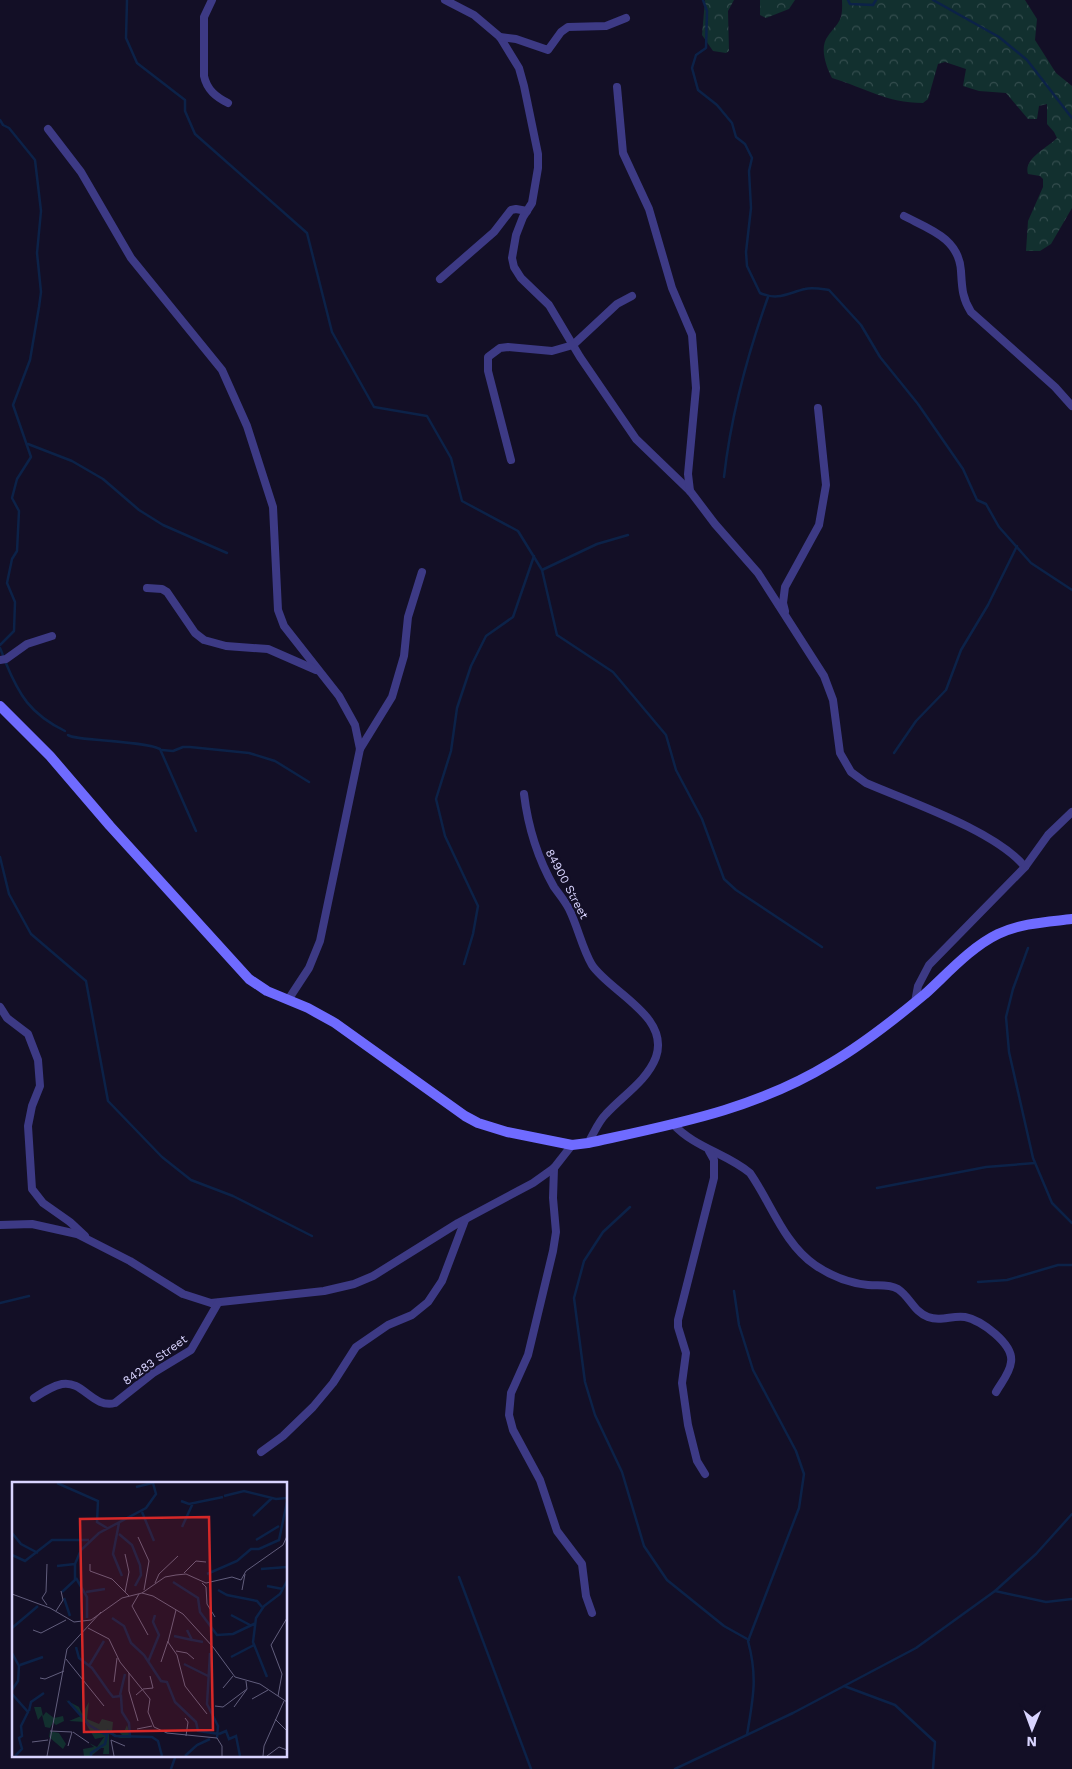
<svg xmlns="http://www.w3.org/2000/svg" width="1072" height="1769" viewBox="0 0 1072 1769" font-family="'Work Sans',sans-serif">
  <style>
    .forest { fill: url(#forest-crowns) }
    .lines { fill: none; stroke-linecap: round; stroke-linejoin: round }
    .stream { stroke: #0c2248; stroke-width: 2.5 }
    .street { stroke: #3d3a85; stroke-width: 8 }
    .secondary { stroke: #6f6bff; stroke-width: 10 }
    .labels { text-anchor: middle; dominant-baseline: central; stroke-width: 4.5; stroke-linejoin: round; paint-order: stroke }
    .street-label { font-size: 12px; fill: #d9d4ff; stroke: #130f26 }
    .inset-river { fill: none; stroke: #0c2248; stroke-width: 2.5 }
    .inset-road { fill: none; stroke: #625e7d; stroke-width: 1 }
    .view { fill: #d62828; fill-opacity: 0.15; stroke: #d62828; stroke-width: 2.5 }
    .inset-edge { fill: none; stroke: #d9d4ff; stroke-width: 2.5 }
  </style>
  <defs>
    <pattern id="forest-crowns" width="20" height="18" patternUnits="userSpaceOnUse" patternTransform="scale(1.25)"><rect width="20" height="18" fill="#12302f"/><path d="M2 6a3 3 0 1 1 6 0M12 15a3 3 0 1 1 6 0" fill="none" stroke="#344d4e"/></pattern>
  </defs>
  <rect width="100%" height="100%" fill="#130f26"/>
  <g class="forest">
    <polygon points="705,0 734,0 728,11 729,51 726,53 713,51 702,35"/>
    <polygon points="760,0 795,0 789,9 766,18 760,15"/>
    <path d="M 842,0 L 1025,0 L 1037,19 L 1035,40 L 1056,73 L 1072,86 L 1072,208 L 1051,244 L 1040,251 L 1026,251 L 1028,221 L 1043,187 L 1043,179 L 1040,176 L 1028,174 C 1023,159 1047,148 1057,138 L 1054,132 L 1047,124 L 1047,104 L 1039,106 L 1037,119 L 1028,119 L 1006,93 L 979,91 L 963,86 L 966,69 L 945,62 L 938,64 L 928,99 L 923,103 C 886,103 866,88 832,78 C 826,67 819,47 828,36 C 839,21 843,22 842,0 Z"/>
  </g>
  <g class="lines">
    <g class="stream">
      <polyline points="127,0 126,38 137,63 185,100 185,111 195,134 307,233 332,332 374,407 427,416 451,458 462,501 518,531 542,570 557,635 613,672 666,735 676,770 702,819 724,879 736,890 822,947"/>
      <path d="M 703,0 L 707,11 L 706,48 L 696,55 L 692,68 L 698,90 L 717,105 L 732,123 L 736,137 L 745,144 L 752,158 L 749,171 L 751,208 L 746,252 L 747,266 L 760,293 C 778,301 788,293 805,289 C 812,287 822,289 829,290 L 861,325 L 880,357 L 918,404 L 963,469 L 977,500 L 986,504 L 999,527 L 1031,563 L 1072,590"/>
      <polyline points="848,0 850,4 873,5 876,0"/>
      <polyline points="933,0 999,37 1027,60 1072,118"/>
      <polyline points="0,120 3,125 9,128 35,160 41,211 37,253 41,292 39,307 30,360 13,405 31,457 17,479 12,498 19,511 17,551 12,559 7,583 15,602 14,631 0,645"/>
      <polyline points="28,444 72,461 103,479 139,510 163,525 227,553"/>
      <path d="M 724,477 C 731,415 747,356 768,297"/>
      <polyline points="542,570 597,544 628,535"/>
      <polyline points="0,648 4,658"/>
      <path d="M 5,661 C 19,695 30,714 65,731"/>
      <path d="M 68,735 C 74,741 141,740 160,749 L 196,831"/>
      <polyline points="162,750 173,751 183,747 190,747 249,753 275,761 309,782"/>
      <polyline points="894,753 916,721 946,690 961,650 988,605 1017,546"/>
      <polyline points="0,857 9,894 31,934 86,981 108,1101 162,1157 191,1180 233,1196 312,1236"/>
      <polyline points="1028,948 1013,989 1006,1017 1009,1052 1033,1158 1052,1203 1072,1223"/>
      <polyline points="464,964 473,934 478,906 445,836 436,799 451,751 457,708 471,666 486,636 513,617 534,556"/>
      <polyline points="877,1188 986,1167 1035,1163"/>
      <polyline points="630,1207 603,1232 584,1261 574,1298 585,1382 595,1415 622,1472 644,1546 667,1580 724,1626 749,1640"/>
      <polyline points="978,1282 1007,1280 1058,1265 1072,1265"/>
      <path d="M 734,1291 L 739,1325 L 753,1370 L 796,1451 L 804,1474 L 799,1508 L 748,1641 C 758,1678 753,1698 747,1735"/>
      <polyline points="0,1303 29,1296"/>
      <polyline points="459,1577 531,1769"/>
      <polyline points="995,1591 1046,1602 1072,1599"/>
      <polyline points="844,1686 895,1705 935,1742 933,1769"/>
      <polyline points="171,1769 176,1755"/>
      <polyline points="675,1769 793,1713 916,1648 995,1591 1036,1554 1072,1514"/>
    </g>
    <g class="street">
      <path d="M 212,0 L 204,17 L 204,76 C 207,90 216,97 228,103"/>
      <path d="M 445,0 L 474,15 L 500,37 L 519,68 L 524,86 L 538,154 L 538,168 L 532,203 L 523,217 L 516,235 L 512,258 L 514,267 L 521,278 L 549,305 L 580,357 L 636,439 L 690,491 L 715,524 L 758,573 L 824,676 L 833,700 L 840,753 L 851,772 L 866,783 C 910,802 996,831 1025,867"/>
      <polyline points="500,37 516,39 548,50 561,32 568,27 606,26 626,18"/>
      <polyline points="617,87 623,153 649,209 672,288 692,335 696,388 688,474 690,491"/>
      <polyline points="48,129 81,172 131,258 222,370 247,426 273,507 278,610 284,626 339,696 355,725 360,749 320,941 309,968 288,1000"/>
      <path d="M 904,216 C 929,229 959,238 961,271 C 962,287 962,298 971,312 L 1055,387 L 1072,406"/>
      <polyline points="440,279 494,232 511,210 516,209 527,211"/>
      <polyline points="511,460 488,371 488,357 500,348 508,347 552,351 573,345 617,304 632,296"/>
      <polyline points="147,588 162,589 167,592 195,633 204,640 226,646 268,649 316,670"/>
      <polyline points="785,611 783,603 785,587 819,525 826,485 818,408"/>
      <polyline points="0,660 6,659 27,644 52,636"/>
      <polyline points="360,749 392,697 404,656 408,617 422,572"/>
      <path d="M 524,794 C 528,827 537,857 554,887 C 559,894 565,901 569,909 C 578,927 582,948 592,965 C 610,992 670,1016 656,1057 C 647,1081 622,1096 606,1114 C 598,1122 594,1133 588,1143"/>
      <polyline points="915,1002 918,986 929,965 1025,867 1048,835 1072,812"/>
      <polyline points="0,1007 7,1018 28,1034 38,1060 40,1086 32,1106 28,1126 32,1189 43,1203 70,1222 85,1236"/>
      <path d="M 673,1124 C 695,1148 726,1153 750,1173 C 771,1203 784,1244 815,1265 C 831,1276 849,1283 868,1285 C 878,1286 889,1284 898,1289 C 910,1297 914,1312 928,1317 C 941,1322 952,1315 965,1317 C 981,1320 1014,1344 1011,1362 C 1010,1373 1001,1383 996,1392"/>
      <polyline points="554,1168 553,1198 556,1232 553,1251 528,1355 511,1393 509,1415 513,1430 540,1480 557,1531 582,1564 586,1596 592,1613"/>
      <polyline points="0,1225 32,1224 77,1234 130,1261 183,1294 211,1303 324,1291 354,1284 373,1276 458,1223 533,1183 554,1168 572,1145"/>
      <path d="M 34,1398 C 43,1392 52,1386 62,1384 C 83,1380 93,1409 115,1403 L 153,1373 L 191,1350 L 218,1303"/>
      <polyline points="261,1452 283,1436 313,1407 333,1383 356,1347 388,1325 412,1315 428,1302 442,1281 465,1220"/>
      <polyline points="705,1474 697,1461 688,1425 682,1383 686,1353 678,1327 678,1320 714,1178 714,1160 709,1151"/>
    </g>
    <path class="secondary" d="M 0,706 L 50,756 L 110,826 L 249,979 L 267,991 L 308,1008 L 335,1023 L 465,1116 L 478,1123 L 507,1132 L 572,1145 L 588,1143 C 675,1124 754,1110 831,1063 C 865,1043 895,1019 925,994 C 947,974 971,947 998,934 C 1021,923 1047,922 1072,919"/>
  </g>
  <g class="labels">
    <g class="street-label">
      <text transform="translate(567 884) rotate(62)">84900 Street</text>
      <text transform="translate(155 1360) rotate(-36)">84283 Street</text>
    </g>
  </g>
  <g transform="translate(12 1482)">
    <rect width="275" height="275" fill="#130f26"/>
    <path d="M 54,218 L 67,225 L 70,232 L 77,220 L 75,237 L 87,242 L 90,237 L 101,240 L 100,250 L 106,254 L 110,253 L 106,249 L 112,250 L 115,243 L 119,256 L 108,256 L 97,252 L 97,272 L 91,272 L 92,266 L 89,266 L 79,274 L 72,274 L 71,267 L 82,265 L 77,261 L 85,265 L 92,255 L 83,257 L 73,240 L 57,239 L 69,234 ZM 22,225 L 29,225 L 31,234 L 34,230 L 42,236 L 51,234 L 52,239 L 44,243 L 41,240 L 38,246 L 33,245 L 30,233 L 26,238 ZM 38,249 L 47,251 L 54,262 L 51,267 L 37,255 Z" fill="#12302f"/>
    <path class="inset-river" d="M 45,1 L 86,19 L 85,40 L 95,46M 124,5 L 140,1M 212,14 L 232,9 L 264,17 L 275,16M 169,19 L 177,22 L 211,15M 130,30 L 142,59M 241,34 L 260,16M 107,41 L 101,72 L 110,94M 170,45 L 181,21M 0,51 L 9,62 L 26,71M 107,52 L 120,63 L 128,83 L 129,93 L 123,104M 244,58 L 267,44M 0,73 L 13,79 L 40,58 L 77,58M 45,84 L 63,82M 249,87 L 275,85M 195,92 L 225,79 L 239,67 L 247,67 L 267,58 L 275,20M 64,96 L 75,115 L 75,136M 161,100 L 186,116 L 188,130 L 205,153 L 221,152 L 244,141M 255,104 L 271,107M 206,108 L 215,113 L 245,119 L 250,125M 50,110 L 63,98 L 63,82 L 69,68 L 87,51 L 134,26 L 144,12 L 141,1M 74,110 L 93,107M 52,116 L 58,134M 219,133 L 238,143M 100,136 L 112,144 L 119,161 L 132,173 L 149,199 L 155,200 L 163,220 L 184,240 L 186,249 L 207,252M 0,146 L 26,124M 175,148 L 180,158 L 191,160M 162,154 L 180,158M 64,165 L 67,176 L 80,186 L 97,210 L 101,215 L 109,214 L 110,230 L 117,241 L 118,254M 0,171 L 7,184 L 6,199 L 0,208M 198,171 L 195,222 L 206,244 L 205,256M 219,175 L 242,163M 136,180 L 147,153 L 141,140 L 143,133M 172,182 L 196,194M 8,183 L 31,175M 77,184 L 92,159M 255,195 L 241,160 L 244,136 L 252,124 L 268,112 L 275,99M 0,212 L 16,230 L 9,244 L 10,254 L 7,256 L 10,267 L 3,274M 108,213 L 113,192M 56,219 L 77,243 L 94,253M 17,229 L 19,220 L 32,211M 207,252 L 214,249 L 217,257 L 224,254 L 228,274M 79,274 L 79,271 L 93,262 L 96,249 L 103,254 L 140,255 L 146,259 L 150,274M 173,274 L 185,263 L 198,257"/>
    <path class="inset-road" d="M 126,55 L 137,79 L 132,108M 78,82 L 78,89 L 100,97 L 117,114M 172,91 L 184,79 L 194,80M 143,101 L 147,92 L 166,74M 190,101 L 194,105 L 195,122 L 203,135M 230,108 L 233,92M 113,110 L 117,90 L 113,72M 130,111 L 153,95 L 164,93 L 174,92 L 194,101 L 220,95 L 229,98 L 234,89 L 271,63 L 275,54M 0,112 L 38,126 L 62,140 L 79,138 L 110,116 L 130,111 L 141,114 L 171,132 L 201,165 L 223,195 L 248,202 L 275,220M 127,112 L 120,124 L 136,153M 35,123 L 30,116 L 34,110 L 35,82M 164,128 L 156,160 L 165,173 L 173,204 L 195,232M 44,129 L 51,118 L 49,109M 76,146 L 97,157 L 108,180 L 138,217 L 136,230 L 142,245 L 155,251 L 205,256 L 210,264 L 210,274M 21,148 L 29,151 L 54,138M 164,169 L 175,171 L 182,177M 54,177 L 92,224M 149,180 L 156,159M 117,191 L 117,209 L 126,239M 28,196 L 33,197 L 52,189M 102,200 L 105,176M 211,206 L 221,194M 124,213 L 131,207 L 141,206 L 138,194M 266,214 L 270,192 L 259,163 L 275,136M 240,217 L 256,208M 203,224 L 211,225 L 235,207M 222,225 L 235,207 L 234,199M 173,236 L 176,240 L 174,254M 263,237 L 275,249M 125,247 L 140,244M 38,249 L 60,250 L 56,264M 61,250 L 77,261M 20,260 L 36,258M 35,274 L 55,167 L 89,130M 102,274 L 99,258 L 113,264M 251,274 L 252,264 L 272,219M 255,274 L 267,265 L 275,268"/>
    <path class="view" d="M 197,35 L 201,248 L 72,250 L 68,37 Z"/>
    <rect width="275" height="275" class="inset-edge"/>
  </g>
  <g transform="translate(1032 1729) rotate(181)" stroke="#130f26" stroke-width="4" paint-order="stroke">
  <path d="M0-4L9 19L0 12L-9 19Z" fill="#d9d4ff"/>
  <text y="-8" font-size="14" font-weight="bold" text-anchor="middle" fill="#d9d4ff">N</text>
  </g>
</svg>
